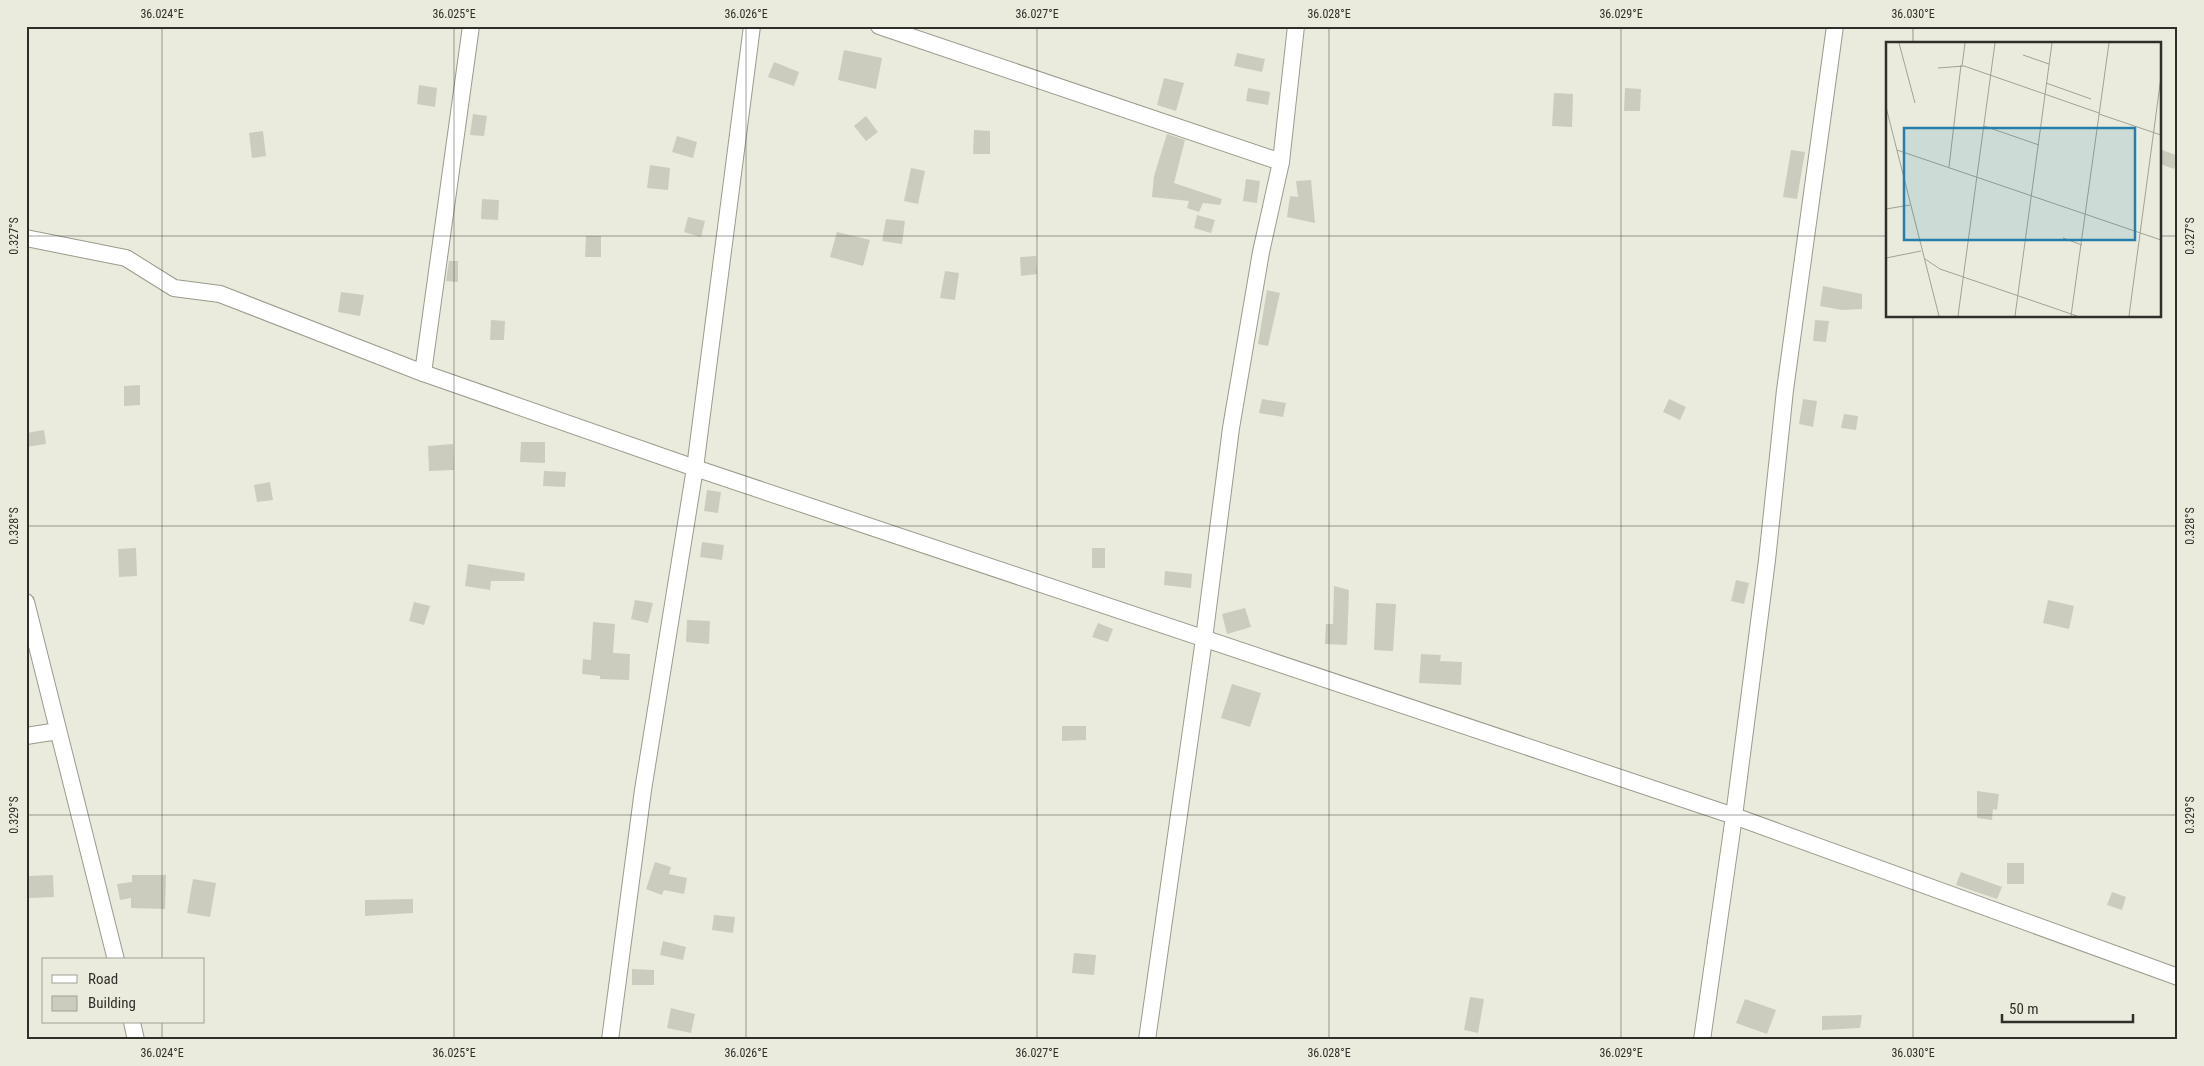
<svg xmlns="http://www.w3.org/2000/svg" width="2204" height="1066" viewBox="0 0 2204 1066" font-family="'Roboto Condensed',sans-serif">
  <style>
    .building { fill: #ccccbe }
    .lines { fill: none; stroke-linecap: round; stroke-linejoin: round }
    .street-casing { stroke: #9a9b8d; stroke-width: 18 }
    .street { stroke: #fff; stroke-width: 16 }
    .ticks { fill: none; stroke: #2f2f2a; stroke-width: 1; stroke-opacity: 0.45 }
    .inset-road { fill: none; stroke: #a0a095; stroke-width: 1 }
    .view { fill: #247fad; fill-opacity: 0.15; stroke: #247fad; stroke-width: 2.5 }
    .inset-edge { fill: none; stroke: #2f2f2a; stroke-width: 2.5 }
    .neatline { fill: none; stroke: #2f2f2a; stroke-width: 2 }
    .ticks-label { font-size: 12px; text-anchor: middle; fill: #2f2f2a }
  </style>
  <rect width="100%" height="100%" fill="#ebebdd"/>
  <g class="building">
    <polygon points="844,50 882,58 876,89 838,80"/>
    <polygon points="1237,53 1265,59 1262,72 1234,66"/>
    <polygon points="774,62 799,72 794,86 768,77"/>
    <polygon points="1164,78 1184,83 1176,111 1157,105"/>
    <polygon points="419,85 437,88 435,107 417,104"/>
    <polygon points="1248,88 1270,92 1268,105 1246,101"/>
    <polygon points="1625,88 1641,89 1640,111 1624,111"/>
    <polygon points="1554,93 1573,94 1572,127 1552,126"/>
    <polygon points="473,114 487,116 484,136 470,135"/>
    <polygon points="866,116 878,132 866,141 854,126"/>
    <polygon points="974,130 990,131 990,154 973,154"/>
    <polygon points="263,131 266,156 252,158 249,133"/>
    <polygon points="1167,134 1185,140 1174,183 1222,199 1220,205 1203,203 1199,212 1187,208 1189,201 1152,197 1154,176"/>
    <polygon points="677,136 697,142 693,158 672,152"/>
    <polygon points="2160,149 2178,156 2174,169 2160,164"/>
    <polygon points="1791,150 1805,152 1797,199 1783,197"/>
    <polygon points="650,165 670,168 668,190 647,188"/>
    <polygon points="911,168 925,171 918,204 904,201"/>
    <polygon points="1246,179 1260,181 1257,203 1243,201"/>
    <polygon points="1311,180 1315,223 1287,217 1290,196 1298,197 1296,181"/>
    <polygon points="482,199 499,200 498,220 481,219"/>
    <polygon points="1197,215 1215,220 1211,233 1194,228"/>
    <polygon points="688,217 705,221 701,237 684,232"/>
    <polygon points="886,219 905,221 902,244 882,241"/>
    <polygon points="837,232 870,240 863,266 830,257"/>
    <polygon points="586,236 601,236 601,257 585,257"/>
    <polygon points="1036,256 1037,274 1021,276 1020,257"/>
    <polygon points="449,261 458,261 458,282 446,281"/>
    <polygon points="945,271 959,273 955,300 940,298"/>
    <polygon points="1823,286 1862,294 1862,309 1842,310 1820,306"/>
    <polygon points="1267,290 1280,293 1268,346 1258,344"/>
    <polygon points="341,292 364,295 360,316 338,312"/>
    <polygon points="491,320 505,321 504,340 490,340"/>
    <polygon points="1815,320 1829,321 1826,342 1813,341"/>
    <polygon points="140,385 140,405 124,406 124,386"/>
    <polygon points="1262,399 1286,403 1283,417 1259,413"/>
    <polygon points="1669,399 1686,407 1680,420 1663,412"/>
    <polygon points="1803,399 1817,401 1813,427 1799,424"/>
    <polygon points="1844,414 1858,416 1856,430 1841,428"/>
    <polygon points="44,430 46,444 26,447 26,433"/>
    <polygon points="521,442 545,442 545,463 520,462"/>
    <polygon points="453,444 454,470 429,471 428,446"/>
    <polygon points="544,471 566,472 565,487 543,486"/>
    <polygon points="270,482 273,500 257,502 254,485"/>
    <polygon points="707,490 721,492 718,513 704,511"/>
    <polygon points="702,542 724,545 722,560 700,557"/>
    <polygon points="136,548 137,576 119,577 118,549"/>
    <rect x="1092" y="548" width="13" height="20"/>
    <polygon points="468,564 525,573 524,581 491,581 490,590 465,586"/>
    <polygon points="1165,571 1192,574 1191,588 1164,585"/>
    <polygon points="1736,580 1749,583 1744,604 1731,601"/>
    <polygon points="1334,586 1349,590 1347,645 1325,644 1326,624 1333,624"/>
    <polygon points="635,600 653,603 648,623 631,619"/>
    <polygon points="2048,600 2074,606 2069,629 2043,623"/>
    <polygon points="414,602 430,606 424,625 409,621"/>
    <polygon points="1376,603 1396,604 1393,651 1374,650"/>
    <polygon points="1245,608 1251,627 1227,634 1222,614"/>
    <polygon points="687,620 710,621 709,644 686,642"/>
    <polygon points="593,622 615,624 613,653 630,654 629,680 600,679 600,676 582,674 583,659 591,660"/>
    <polygon points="1098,623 1113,629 1108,642 1092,637"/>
    <polygon points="1421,654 1441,655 1440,661 1462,662 1461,685 1419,683"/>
    <polygon points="1232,684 1261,693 1250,727 1221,718"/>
    <polygon points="1062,726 1086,726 1086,740 1062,741"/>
    <polygon points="1977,791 1999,794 1997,810 1993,809 1992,820 1977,818"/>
    <polygon points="655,862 671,867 669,874 687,878 684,894 664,890 662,895 646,889"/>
    <rect x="2007" y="863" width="17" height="21"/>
    <polygon points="1961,872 2002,887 1997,899 1956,885"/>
    <polygon points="53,875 54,897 29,898 28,876"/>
    <polygon points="132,875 166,875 165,909 131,908 131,898 120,900 117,884 132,882"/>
    <polygon points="193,879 216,883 210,917 187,913"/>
    <polygon points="2112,892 2126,897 2122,910 2107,905"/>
    <polygon points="413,899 413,913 365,916 365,900"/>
    <polygon points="714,915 735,917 733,933 712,930"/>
    <polygon points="663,941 686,947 683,960 660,955"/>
    <polygon points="1074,953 1096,955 1094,975 1072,973"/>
    <polygon points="632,969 654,970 654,985 632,985"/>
    <polygon points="1470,997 1484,999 1478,1033 1464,1030"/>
    <polygon points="1745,999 1776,1010 1767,1034 1736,1023"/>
    <polygon points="671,1008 695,1014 691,1033 667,1028"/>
    <polygon points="1862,1015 1860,1028 1822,1030 1822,1016"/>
  </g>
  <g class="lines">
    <defs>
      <g id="street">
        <polyline points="879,26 1281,162"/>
        <polyline points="26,238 126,258 174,288 220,294 423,373 695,468 1734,816 2178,977"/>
        <polyline points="423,373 471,26"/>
        <polyline points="26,602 116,960"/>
        <polyline points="26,736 58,731"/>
        <polyline points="132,1022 136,1040"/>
        <polyline points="610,1040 643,790 695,468 752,26"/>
        <polyline points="1147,1040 1204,639 1231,428 1261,252 1281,162 1296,26"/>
        <polyline points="1702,1040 1734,816 1767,560 1785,390 1835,26"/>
      </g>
    </defs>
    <use href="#street" class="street-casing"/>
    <use href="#street" class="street"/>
  </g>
  <path class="ticks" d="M 162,26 L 162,960M 454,26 L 454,1040M 746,26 L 746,1040M 1037,26 L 1037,1040M 1329,26 L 1329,1040M 1621,26 L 1621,1040M 1913,26 L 1913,44M 26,236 L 1888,236M 2160,236 L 2178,236M 1913,316 L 1913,1040M 26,526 L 2178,526M 26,815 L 2178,815M 162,1022 L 162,1040"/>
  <g transform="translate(1886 42)">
    <rect width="275" height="275" fill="#ebebdd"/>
    <path class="inset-road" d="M 13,1 L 29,61M 137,13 L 163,22M 76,24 L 79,1M 52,26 L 78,24 L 213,71M 160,41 L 205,57M 0,65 L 53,274M 213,72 L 275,93M 98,84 L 153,103M 11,108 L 275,198M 63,125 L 75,23M 0,167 L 24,163M 177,196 L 196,203M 0,216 L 35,209M 39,217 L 54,227 L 191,274M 72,274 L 109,1M 129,274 L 166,1M 185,274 L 223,1M 243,274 L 275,35"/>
    <path class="view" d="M 18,86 L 249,86 L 249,198 L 18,198 Z"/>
    <rect width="275" height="275" class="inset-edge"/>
  </g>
  <rect width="2204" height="1066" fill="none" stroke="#ebebdd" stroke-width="55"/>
  <rect x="42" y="958" width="162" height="65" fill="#ebebdd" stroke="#a0a095"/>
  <rect x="52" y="975" width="25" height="8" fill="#ffffff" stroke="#a0a095"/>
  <text x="88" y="984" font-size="15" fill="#2f2f2a">Road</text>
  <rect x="52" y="996" width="25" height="15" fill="#ccccbe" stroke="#a0a095"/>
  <text x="88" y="1008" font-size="15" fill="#2f2f2a">Building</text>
  <path d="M2002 1014v8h131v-8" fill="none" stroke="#2f2f2a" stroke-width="2.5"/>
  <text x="2009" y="1014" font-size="15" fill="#2f2f2a" stroke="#ebebdd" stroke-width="4" paint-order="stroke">50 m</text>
  <rect x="28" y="28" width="2148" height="1010" class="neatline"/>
  <g class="ticks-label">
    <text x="162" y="18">36.024°E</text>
    <text x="454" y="18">36.025°E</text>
    <text x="746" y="18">36.026°E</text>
    <text x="1037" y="18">36.027°E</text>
    <text x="1329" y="18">36.028°E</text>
    <text x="1621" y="18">36.029°E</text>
    <text x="1913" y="18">36.030°E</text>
    <text transform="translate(14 236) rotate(-90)" y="4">0.327°S</text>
    <text transform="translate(2190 236) rotate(-90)" y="4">0.327°S</text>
    <text transform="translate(14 526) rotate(-90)" y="4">0.328°S</text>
    <text transform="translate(2190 526) rotate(-90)" y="4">0.328°S</text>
    <text transform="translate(14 815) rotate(-90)" y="4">0.329°S</text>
    <text transform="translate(2190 815) rotate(-90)" y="4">0.329°S</text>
    <text x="162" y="1057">36.024°E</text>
    <text x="454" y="1057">36.025°E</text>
    <text x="746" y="1057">36.026°E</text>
    <text x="1037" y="1057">36.027°E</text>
    <text x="1329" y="1057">36.028°E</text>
    <text x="1621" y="1057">36.029°E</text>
    <text x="1913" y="1057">36.030°E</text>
  </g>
</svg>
